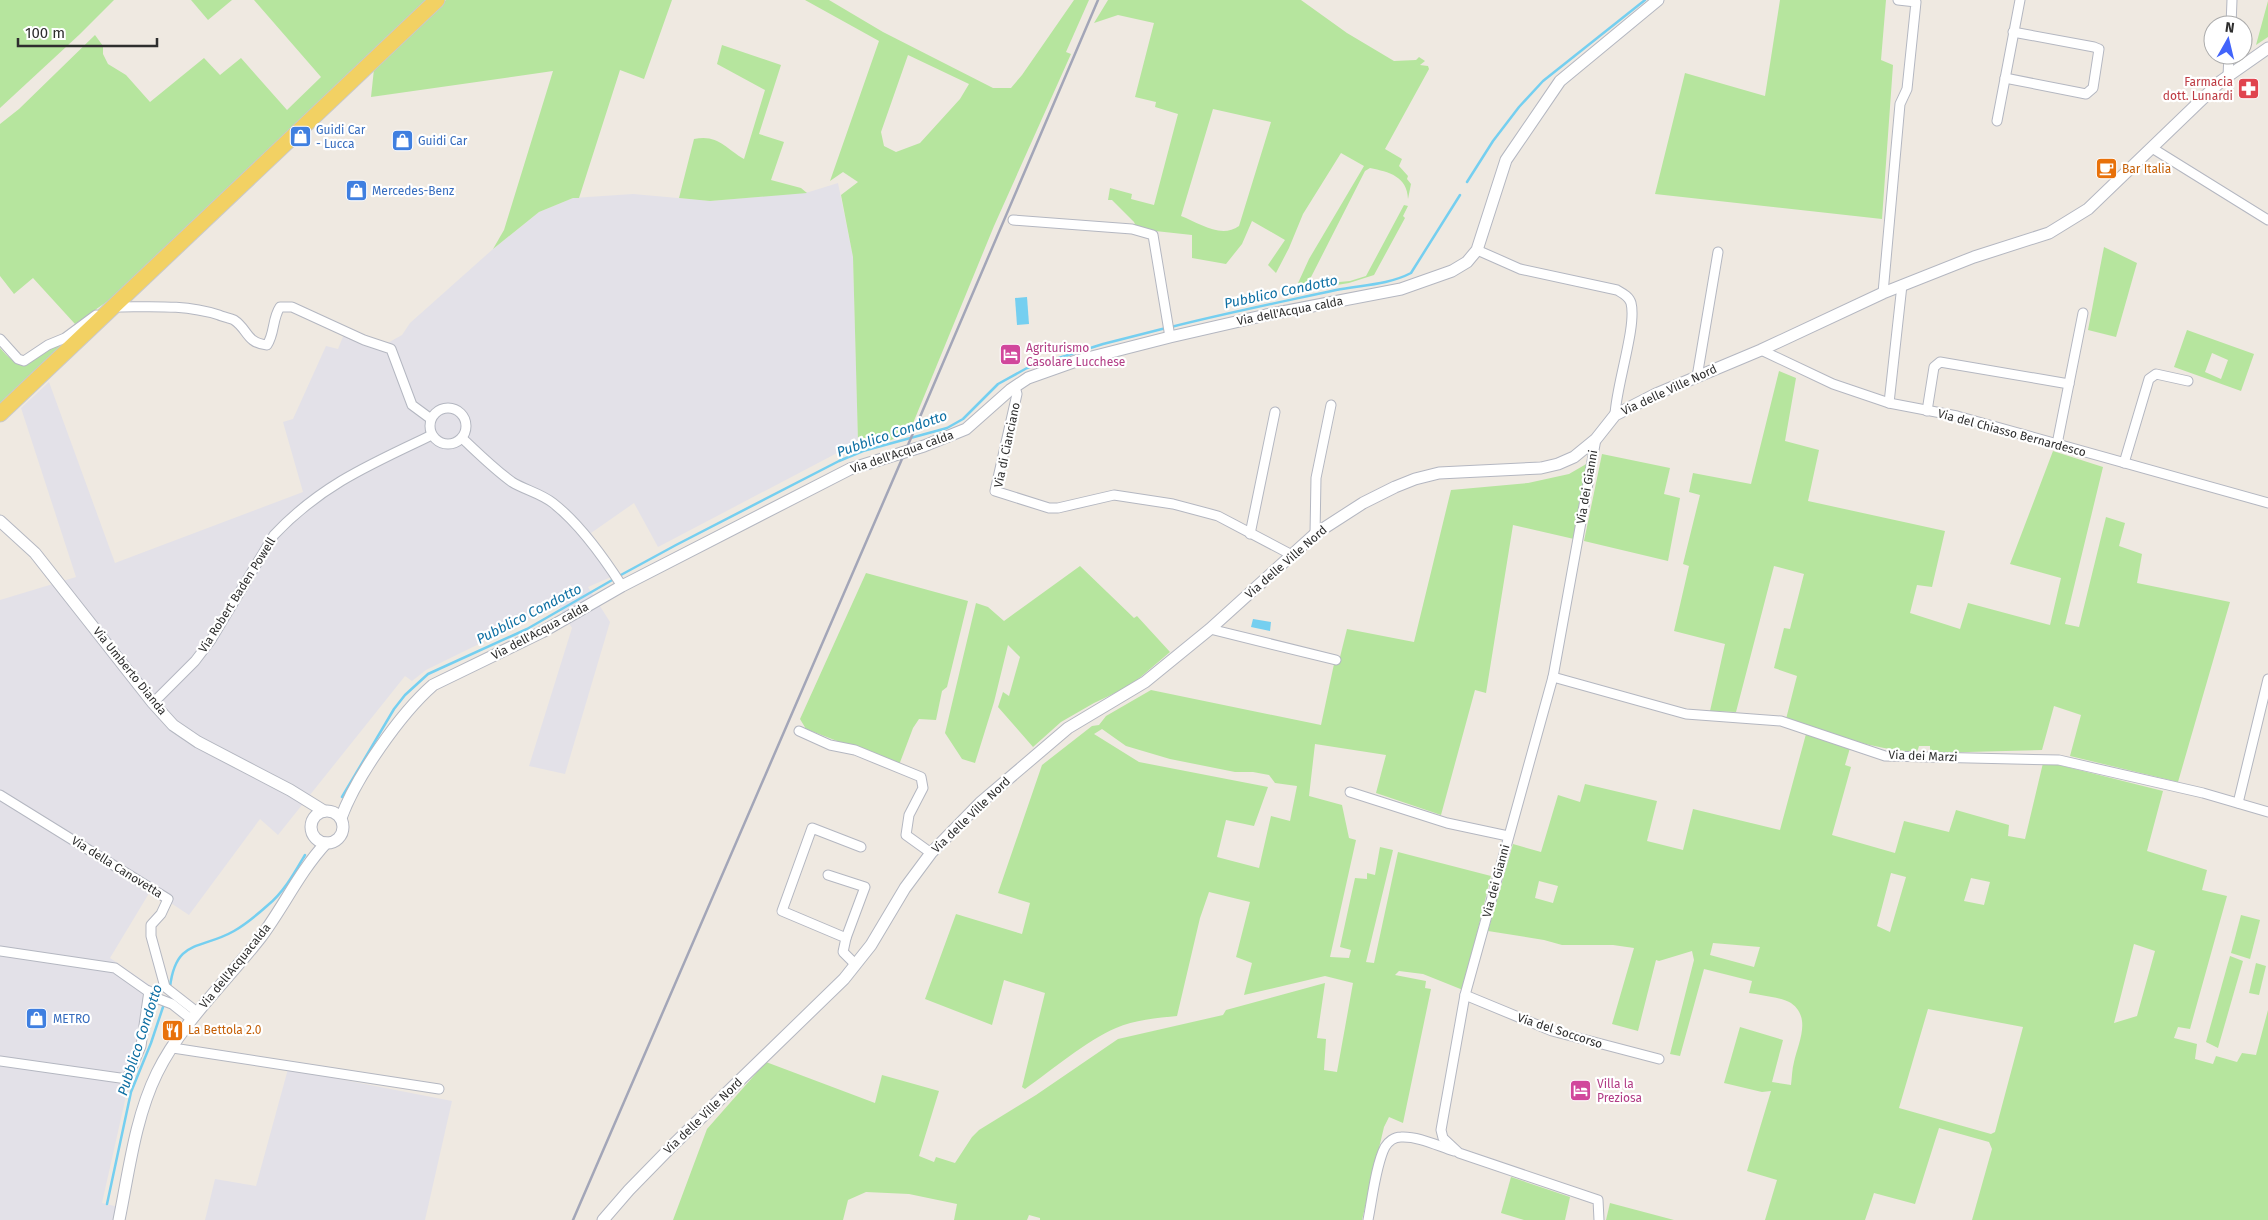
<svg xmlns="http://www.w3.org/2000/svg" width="2268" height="1220" viewBox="0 0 2268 1220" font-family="'Fira Sans',sans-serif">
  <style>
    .industrial { fill: #e3e1e8 }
    .green { fill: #b6e59e; fill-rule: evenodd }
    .water { fill: #75cff0 }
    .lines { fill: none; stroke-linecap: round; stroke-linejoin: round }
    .stream { stroke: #75cff0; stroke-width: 2.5 }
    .minor-casing { stroke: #b4b7c1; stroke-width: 11 }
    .tertiary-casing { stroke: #b4b7c1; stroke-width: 13 }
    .primary-casing { stroke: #c9c9c9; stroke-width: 17 }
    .minor { stroke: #fff; stroke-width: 9 }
    .tertiary { stroke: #fff; stroke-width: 11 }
    .primary { stroke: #f2d163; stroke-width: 15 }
    .rail { stroke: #a3a6b8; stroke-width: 2.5 }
    .labels { text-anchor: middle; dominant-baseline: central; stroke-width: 4.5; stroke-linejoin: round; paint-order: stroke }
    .health-label { font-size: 12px; fill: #be3a42; stroke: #fff; text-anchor: end }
    .shop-label { font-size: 12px; fill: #366cbe; stroke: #fff; text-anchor: start }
    .food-label { font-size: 12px; fill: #c56008; stroke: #fff; text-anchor: start }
    .street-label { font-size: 12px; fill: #2e2e2e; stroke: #fff }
    .hotel-label { font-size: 12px; fill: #b23c85; stroke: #fff; text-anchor: start }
    .water-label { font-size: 14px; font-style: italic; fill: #0d6fa3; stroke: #fff }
  </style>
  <rect width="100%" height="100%" fill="#efe9e1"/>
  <g class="industrial">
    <polygon points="838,183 853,257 858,442 658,547 634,503 591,533 618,574 588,587 610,622 565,774 529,766 572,628 558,605 426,670 412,681 405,676 278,835 260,819 189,915 151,890 110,958 160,992 145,1046 126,1096 102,1203 127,1209 125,1220 0,1220 0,600 76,577 21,408 49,382 115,563 303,492 283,422 293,419 326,346 338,349 346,329 384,345 402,335 410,323 493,249 539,212 573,198 633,194 711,201 809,192"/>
    <polygon points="288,1069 452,1101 425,1220 205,1220 215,1179 256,1186"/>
  </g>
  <g class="green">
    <polygon points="0,0 114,0 80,34 0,108"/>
    <polygon points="191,0 232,0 208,20"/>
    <polygon points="254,0 428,0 115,296 75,324 33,278 14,294 0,276 0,124 19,109 95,35 103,46 103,54 108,64 126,75 150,102 204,58 220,75 241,58 287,110 321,77"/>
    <polygon points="446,0 672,0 644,79 620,70 579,198 573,198 539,212 493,249 504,230 553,71 371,97 374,69"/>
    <path d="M 805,0 L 829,0 L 883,32 L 993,88 L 1011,88 L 1022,75 L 1074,0 L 1089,0 L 1066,52 L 1071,54 L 994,226 L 909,433 L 891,440 L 862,445 L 858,442 L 853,257 L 841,195 L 858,182 L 843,172 L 830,181 L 879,41 ZM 908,55 L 969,84 L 960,99 L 920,143 L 896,152 L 884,146 L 881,132 Z"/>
    <path d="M 1108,0 L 1301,0 L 1347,33 L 1394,61 L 1416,60 L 1419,57 L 1425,61 L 1420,65 L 1428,66 L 1429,69 L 1385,149 L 1402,159 L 1399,166 L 1408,176 L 1407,179 L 1411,184 L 1408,199 C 1407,176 1389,172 1370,168 L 1365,171 L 1307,285 L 1350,281 L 1366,276 L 1404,205 L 1408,206 L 1403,216 L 1405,218 L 1374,275 L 1349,283 L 1294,292 L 1309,259 L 1364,166 L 1341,153 L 1303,214 L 1289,248 L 1276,273 L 1268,265 L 1285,240 L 1252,221 L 1242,244 L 1226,264 L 1192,258 L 1192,235 L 1137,229 L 1134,222 L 1112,200 L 1108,200 L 1110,188 L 1132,194 L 1131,199 L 1154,205 L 1178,114 L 1155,107 L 1156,102 L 1135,97 L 1154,23 L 1118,15 L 1094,23 ZM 1213,109 L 1271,122 L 1239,226 C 1221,239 1199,223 1181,216 Z"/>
    <polygon points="1780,0 1886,0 1881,60 1893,65 1882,219 1655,194 1685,73 1765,96"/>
    <polygon points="2268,1 2268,37 2256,45"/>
    <path d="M 722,45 L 781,65 L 759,134 L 784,142 L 771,180 L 801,188 L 807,193 L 710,201 L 679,198 L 694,139 C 718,134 725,148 744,159 L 765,90 L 717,64 Z"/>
    <polygon points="2104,247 2137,263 2116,337 2088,330"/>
    <path d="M 91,320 L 0,406 L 0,348 C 8,357 14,364 26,364 Z"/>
    <path d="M 2187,330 L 2254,354 L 2241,391 L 2174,367 ZM 2212,353 L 2228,360 L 2221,379 L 2205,372 Z"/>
    <path d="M 1779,371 L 1796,378 L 1785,441 L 1819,450 L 1808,501 L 1945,531 L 1932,587 L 1917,585 L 1910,613 L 1960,629 L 1968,603 L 2050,625 L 2061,578 L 2010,564 L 2053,451 L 2103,467 L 2065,624 L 2079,627 L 2106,517 L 2125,523 L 2119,546 L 2142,554 L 2137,583 L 2230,602 L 2178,782 L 2070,756 L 2081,715 L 2054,706 L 2042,750 L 1930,753 L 1930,746 L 1919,746 L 1917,752 C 1870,749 1830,734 1786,719 L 1797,676 L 1774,668 L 1784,628 L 1790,629 L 1804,574 L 1774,566 L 1736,712 L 1710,711 L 1725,644 L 1674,631 L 1689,566 L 1683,564 L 1700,495 L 1689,492 L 1693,473 L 1751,484 Z"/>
    <polygon points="1602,454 1670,468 1664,494 1680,498 1668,561 1584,541"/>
    <path d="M 1588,463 L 1574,539 L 1513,525 L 1486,693 L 1475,690 L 1441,815 L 1376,793 L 1386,755 L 1315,744 L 1309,796 L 1342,805 L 1349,838 L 1356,840 L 1330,957 L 1349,958 L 1351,950 L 1340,947 L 1355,878 L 1367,879 L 1367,873 L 1375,875 L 1380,847 L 1393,850 L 1366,962 L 1374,963 L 1398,852 L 1491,876 L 1463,990 L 1423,974 L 1399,971 L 1395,975 L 1426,981 L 1425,988 L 1431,989 L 1403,1123 L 1389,1117 L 1384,1127 L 1362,1220 L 1040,1220 L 1040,1218 L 1029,1215 L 1027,1220 L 954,1220 L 957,1204 L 909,1194 L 866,1192 L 848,1200 L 843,1220 L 673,1220 L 707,1129 L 766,1062 L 875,1103 L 882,1075 L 939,1091 L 919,1156 L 934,1162 L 936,1157 L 955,1163 L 972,1137 L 979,1130 L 1036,1095 L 1118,1039 L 1223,1015 L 1226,1010 L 1325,983 L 1317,1038 L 1326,1039 L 1324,1070 L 1337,1072 L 1353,983 L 1325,976 L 1244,995 L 1252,963 L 1236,957 L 1250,902 L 1209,892 L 1200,918 L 1177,1016 C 1157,1018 1134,1020 1116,1028 C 1086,1041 1052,1070 1025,1089 L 1022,1087 L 1045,993 L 1004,980 L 992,1025 L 925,999 L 956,914 L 1022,934 L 1030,903 L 998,893 L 1042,765 L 1092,726 L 1099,725 L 1106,716 L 1151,690 L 1321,725 L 1334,664 L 1338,665 L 1347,629 L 1414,642 L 1451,490 L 1528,483 L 1569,474 ZM 1102,729 L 1126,746 L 1170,759 L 1235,772 L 1253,772 L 1269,775 L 1275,783 L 1297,786 L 1290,821 L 1271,816 L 1259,868 L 1217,857 L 1226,820 L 1254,826 L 1268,787 L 1139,762 L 1094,734 Z"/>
    <polygon points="1080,566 1134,618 1137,616 1170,652 1130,686 1094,703 1061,722 1033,747 998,707 1003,692 1009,696 1020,657 1008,645 994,702 975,763 962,759 945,733 976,603 988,607 1004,621"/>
    <polygon points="866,573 968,601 947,687 942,691 936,720 919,719 913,728 899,765 806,729 800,719"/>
    <path d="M 1806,734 L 1850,748 L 1845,765 L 1851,767 L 1832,835 L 1895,853 L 1904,821 L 1949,832 L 1956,810 L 2009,825 L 2008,836 L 2025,839 L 2043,763 L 2059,765 L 2163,791 L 2147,851 L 2207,870 L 2202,890 L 2227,896 L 2190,1029 L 2178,1027 L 2174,1038 L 2197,1044 L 2195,1059 L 2213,1064 L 2216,1056 L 2237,1062 L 2242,1053 L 2256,1055 L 2268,1010 L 2268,1220 L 1972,1220 L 1992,1149 L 1989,1142 L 1939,1128 L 1915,1204 L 1874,1193 L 1865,1220 L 1765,1220 L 1777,1180 L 1747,1171 L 1771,1091 L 1762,1092 L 1724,1083 L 1740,1027 L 1783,1040 L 1772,1082 L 1791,1085 C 1792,1077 1792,1069 1794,1062 C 1798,1043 1812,1018 1791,1003 C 1784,998 1760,995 1749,993 L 1752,981 L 1704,969 L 1680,1056 L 1670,1054 L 1694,960 L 1692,951 L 1659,961 L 1656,960 L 1638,1031 L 1612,1024 L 1634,948 L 1613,945 L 1562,945 L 1544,940 L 1488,931 L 1513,844 L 1541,852 L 1558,795 L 1580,802 L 1585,784 L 1657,801 L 1647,841 L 1683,850 L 1693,809 L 1780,830 ZM 1891,873 L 1906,877 L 1890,932 L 1877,926 ZM 1971,878 L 1990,882 L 1984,905 L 1964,901 ZM 1539,881 L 1558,886 L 1553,903 L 1535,898 ZM 1713,943 L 1760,947 L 1754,967 L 1710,955 ZM 2134,944 L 2155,951 L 2137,1016 L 2114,1023 ZM 1928,1009 L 2023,1027 L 1995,1132 L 1991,1134 L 1899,1108 Z"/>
    <polygon points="2241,915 2260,920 2250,959 2231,953"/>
    <polygon points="2230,956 2243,961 2218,1048 2206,1042"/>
    <polygon points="2256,963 2266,966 2259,995 2249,993"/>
    <polygon points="1511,1177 1570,1197 1565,1220 1524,1220 1501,1213"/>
    <polygon points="1610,1203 1674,1220 1606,1220"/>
  </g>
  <g class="water">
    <polygon points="1027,297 1029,324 1017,325 1015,298"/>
    <polygon points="1253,619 1271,622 1270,631 1251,627"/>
  </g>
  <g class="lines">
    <g class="stream">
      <polyline points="1467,182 1493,141 1519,107 1543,81 1645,0"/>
      <path d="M 1171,327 C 1226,313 1281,302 1336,290 C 1361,285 1388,285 1411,273 L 1460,195"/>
      <polyline points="619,576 676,545 839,461 863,451 947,428 963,419 998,384 1027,368 1103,344 1166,328"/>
      <polyline points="342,797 394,709 405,695 428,674 527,629 614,579"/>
      <path d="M 170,987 C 176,938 201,950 234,931 C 246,924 258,914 268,905 C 284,892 295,872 305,855"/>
      <polyline points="107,1204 131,1092 151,1043 164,1004"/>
    </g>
    <defs>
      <g id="minor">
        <polyline points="2231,25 2232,0"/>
        <polyline points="2228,76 2229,55"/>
        <polyline points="2005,78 2086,94 2093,88 2099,49 2094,47 2013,32"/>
        <polyline points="1997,121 2020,0"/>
        <polyline points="2152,148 2268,220"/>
        <polyline points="1013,220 1132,229 1153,235 1170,337"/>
        <path d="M 1477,250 L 1520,269 L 1617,290 C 1622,293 1629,296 1631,303 C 1637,326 1616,386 1615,415"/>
        <polyline points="1883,293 1900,104 1907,89 1916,2 1898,0"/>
        <path d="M 114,307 C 151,307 183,304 219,315 C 223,317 230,318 234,320 C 248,329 246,343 267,345 C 275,333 272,319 280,307 L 292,307 L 364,340 L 391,349 L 412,405 L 431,419"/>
        <polyline points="0,339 18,359 24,361 48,345 65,338 96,315"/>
        <polyline points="1761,350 1833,384 1889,403 1957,416 2268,503"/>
        <polyline points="1697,377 1718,252"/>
        <polyline points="1015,387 1017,394 995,491 1049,508 1058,508 1114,495 1173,504 1218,516 1292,555"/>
        <polyline points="1889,403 1902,285"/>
        <circle cx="448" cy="426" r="18"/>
        <polyline points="1927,411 1934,367 1940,362 2069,384"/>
        <path d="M 462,438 C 478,453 494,469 512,482 C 525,490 540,493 553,503 C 580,524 604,558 622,586"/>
        <polyline points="1596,439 1553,677 1465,995 1441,1130 1443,1138 1459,1153 1598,1200 1599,1220"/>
        <polyline points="2057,444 2083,313"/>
        <polyline points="2124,463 2149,379 2156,374 2188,381"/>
        <polyline points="1250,534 1275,412"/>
        <polyline points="1315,534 1316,478 1331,405"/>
        <polyline points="1210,629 1336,660"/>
        <polyline points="1553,677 1686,714 1781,721 1885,756 2059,760 2203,793 2268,812"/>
        <path d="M 153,703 L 195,661 L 211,640 L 274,535 C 321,485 371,464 432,435"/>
        <polyline points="799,731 830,745 855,750 921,777 923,788 909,815 906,835 931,853"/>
        <polyline points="1350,792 1447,823 1508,836"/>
        <polyline points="0,795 168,899 161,914 151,925 151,936 165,987 197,1012"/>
        <polyline points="2238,803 2268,679"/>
        <polyline points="828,875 865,887 846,938"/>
        <polyline points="0,951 115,968 159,999 172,1004 191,1019"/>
        <polyline points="855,964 843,952 846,938 782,911 812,828 861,847"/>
        <polyline points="1465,995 1552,1031 1659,1059"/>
        <polyline points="173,1048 439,1089"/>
        <polyline points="0,1061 127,1079 141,1046 149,991"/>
        <path d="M 1368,1220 C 1372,1200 1376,1164 1385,1147 C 1388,1142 1394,1137 1401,1137 C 1418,1136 1438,1146 1454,1151"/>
      </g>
      <g id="tertiary">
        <polyline points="0,521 35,553 153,703 173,725 198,742 290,790 324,811"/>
        <circle cx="327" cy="827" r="16"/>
        <path d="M 341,818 C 356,777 400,714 433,685 L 542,632 L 622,586 L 850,469 L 924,446 L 966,429 L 1010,390 L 1028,378 L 1076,361 L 1170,337 L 1266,315 L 1401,289 L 1452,271 L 1467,262 L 1477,250 L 1506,160 L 1560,81 L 1658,0"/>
        <path d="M 119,1220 C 129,1171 135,1118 157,1073 C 182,1022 227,981 261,937 C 284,906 300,871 326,843"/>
        <polyline points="603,1220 629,1190 673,1145 844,979 871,945 905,888 931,853 980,803 1068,728 1145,682 1210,629 1315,534 1363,503 1395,487 1415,479 1439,473 1541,468 1558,464 1574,457 1596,439 1615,415 1656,394 1761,350 1883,293 1974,257 2049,233 2088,209 2221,81 2268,48"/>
      </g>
      <polyline id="primary" points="0,414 437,0"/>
    </defs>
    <use href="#minor" class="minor-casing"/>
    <use href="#tertiary" class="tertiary-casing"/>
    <use href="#primary" class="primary-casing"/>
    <use href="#minor" class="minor"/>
    <use href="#tertiary" class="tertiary"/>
    <use href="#primary" class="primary"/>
    <polyline class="rail" points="573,1220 905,452 1098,0"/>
  </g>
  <defs>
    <symbol id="pharmacy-square" viewBox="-11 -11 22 22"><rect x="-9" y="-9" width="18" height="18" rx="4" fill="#e0444e" stroke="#fff"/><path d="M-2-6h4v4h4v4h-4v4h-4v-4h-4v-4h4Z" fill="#fff"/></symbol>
    <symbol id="shop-square" viewBox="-11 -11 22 22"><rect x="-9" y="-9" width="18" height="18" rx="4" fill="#3f7fe0" stroke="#fff"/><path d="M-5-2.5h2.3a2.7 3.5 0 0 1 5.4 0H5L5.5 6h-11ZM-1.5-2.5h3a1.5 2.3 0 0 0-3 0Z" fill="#fff"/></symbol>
    <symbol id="cafe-square" viewBox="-11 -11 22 22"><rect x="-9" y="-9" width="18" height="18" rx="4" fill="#e8710a" stroke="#fff"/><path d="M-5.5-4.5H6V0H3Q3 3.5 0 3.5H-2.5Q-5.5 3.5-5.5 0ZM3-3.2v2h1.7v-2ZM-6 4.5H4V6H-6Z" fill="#fff"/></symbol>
    <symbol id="hotel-square" viewBox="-11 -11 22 22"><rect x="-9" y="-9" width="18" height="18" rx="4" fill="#d1479c" stroke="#fff"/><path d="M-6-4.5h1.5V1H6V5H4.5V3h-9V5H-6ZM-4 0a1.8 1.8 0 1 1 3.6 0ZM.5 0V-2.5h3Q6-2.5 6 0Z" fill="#fff"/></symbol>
    <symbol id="restaurant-square" viewBox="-11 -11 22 22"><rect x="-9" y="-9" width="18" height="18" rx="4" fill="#e8710a" stroke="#fff"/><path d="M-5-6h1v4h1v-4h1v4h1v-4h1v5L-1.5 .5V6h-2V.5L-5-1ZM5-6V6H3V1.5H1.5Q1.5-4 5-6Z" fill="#fff"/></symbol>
  </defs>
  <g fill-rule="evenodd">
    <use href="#pharmacy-square" x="2236" y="76" width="25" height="25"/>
    <use href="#shop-square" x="288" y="124" width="25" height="25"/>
    <use href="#shop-square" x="390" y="128" width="25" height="25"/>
    <use href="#cafe-square" x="2094" y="156" width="25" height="25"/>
    <use href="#shop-square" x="344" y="178" width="25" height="25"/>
    <use href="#hotel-square" x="998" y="342" width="25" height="25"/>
    <use href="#shop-square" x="24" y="1006" width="25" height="25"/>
    <use href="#restaurant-square" x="160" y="1018" width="25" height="25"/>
    <use href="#hotel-square" x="1568" y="1078" width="25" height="25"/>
  </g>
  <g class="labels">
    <g class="health-label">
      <text x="2233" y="82">Farmacia<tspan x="2233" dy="14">dott. Lunardi</tspan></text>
    </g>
    <g class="shop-label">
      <text x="316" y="130">Guidi Car<tspan x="316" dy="14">- Lucca</tspan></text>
      <text x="418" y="141">Guidi Car</text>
      <text x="372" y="191">Mercedes-Benz</text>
      <text x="53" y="1019">METRO</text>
    </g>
    <g class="food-label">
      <text x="2122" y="169">Bar Italia</text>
      <text x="188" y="1030">La Bettola 2.0</text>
    </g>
    <g class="street-label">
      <text transform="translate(1290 311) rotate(-11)">Via dell'Acqua calda</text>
      <text transform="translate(1669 390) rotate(-25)">Via delle Ville Nord</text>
      <text transform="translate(2012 433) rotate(15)">Via del Chiasso Bernardesco</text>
      <text transform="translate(1007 445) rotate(-78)">Via di Cianciano</text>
      <text transform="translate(902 452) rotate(-19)">Via dell'Acqua calda</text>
      <text transform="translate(1587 487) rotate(-80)">Via dei Gianni</text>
      <text transform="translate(1286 562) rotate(-41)">Via delle Ville Nord</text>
      <text transform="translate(237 595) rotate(-58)">Via Robert Baden Powell</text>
      <text transform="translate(540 631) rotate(-28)">Via dell'Acqua calda</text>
      <text transform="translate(130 671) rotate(51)">Via Umberto Dianda</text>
      <text transform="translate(1923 756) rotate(2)">Via dei Marzi</text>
      <text transform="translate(971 815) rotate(-44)">Via delle Ville Nord</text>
      <text transform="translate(117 867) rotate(32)">Via della Canovetta</text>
      <text transform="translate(1496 881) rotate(-75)">Via dei Gianni</text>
      <text transform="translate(235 966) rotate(-51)">Via dell'Acquacalda</text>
      <text transform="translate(1560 1031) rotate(18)">Via del Soccorso</text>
      <text transform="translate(703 1116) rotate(-44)">Via delle Ville Nord</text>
    </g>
    <g class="hotel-label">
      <text x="1026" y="348">Agriturismo<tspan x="1026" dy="14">Casolare Lucchese</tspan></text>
      <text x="1597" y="1084">Villa la<tspan x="1597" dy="14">Preziosa</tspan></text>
    </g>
    <g class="water-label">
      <text transform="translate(1281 292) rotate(-12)">Pubblico Condotto</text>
      <text transform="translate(892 434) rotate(-19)">Pubblico Condotto</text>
      <text transform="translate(529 614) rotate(-27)">Pubblico Condotto</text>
      <text transform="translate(140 1040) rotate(-72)">Pubblico Condotto</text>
    </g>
  </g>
  <g transform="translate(2228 40) rotate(8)"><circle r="24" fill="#ffffff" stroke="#ababab"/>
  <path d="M0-4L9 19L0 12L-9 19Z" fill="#4264fb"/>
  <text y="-8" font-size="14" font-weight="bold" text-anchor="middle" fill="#2e2e2e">N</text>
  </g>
  <path d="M18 38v8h139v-8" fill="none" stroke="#2e2e2e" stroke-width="2.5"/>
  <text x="25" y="38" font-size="15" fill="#2e2e2e" stroke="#ffffff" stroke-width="4" paint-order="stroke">100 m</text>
</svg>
